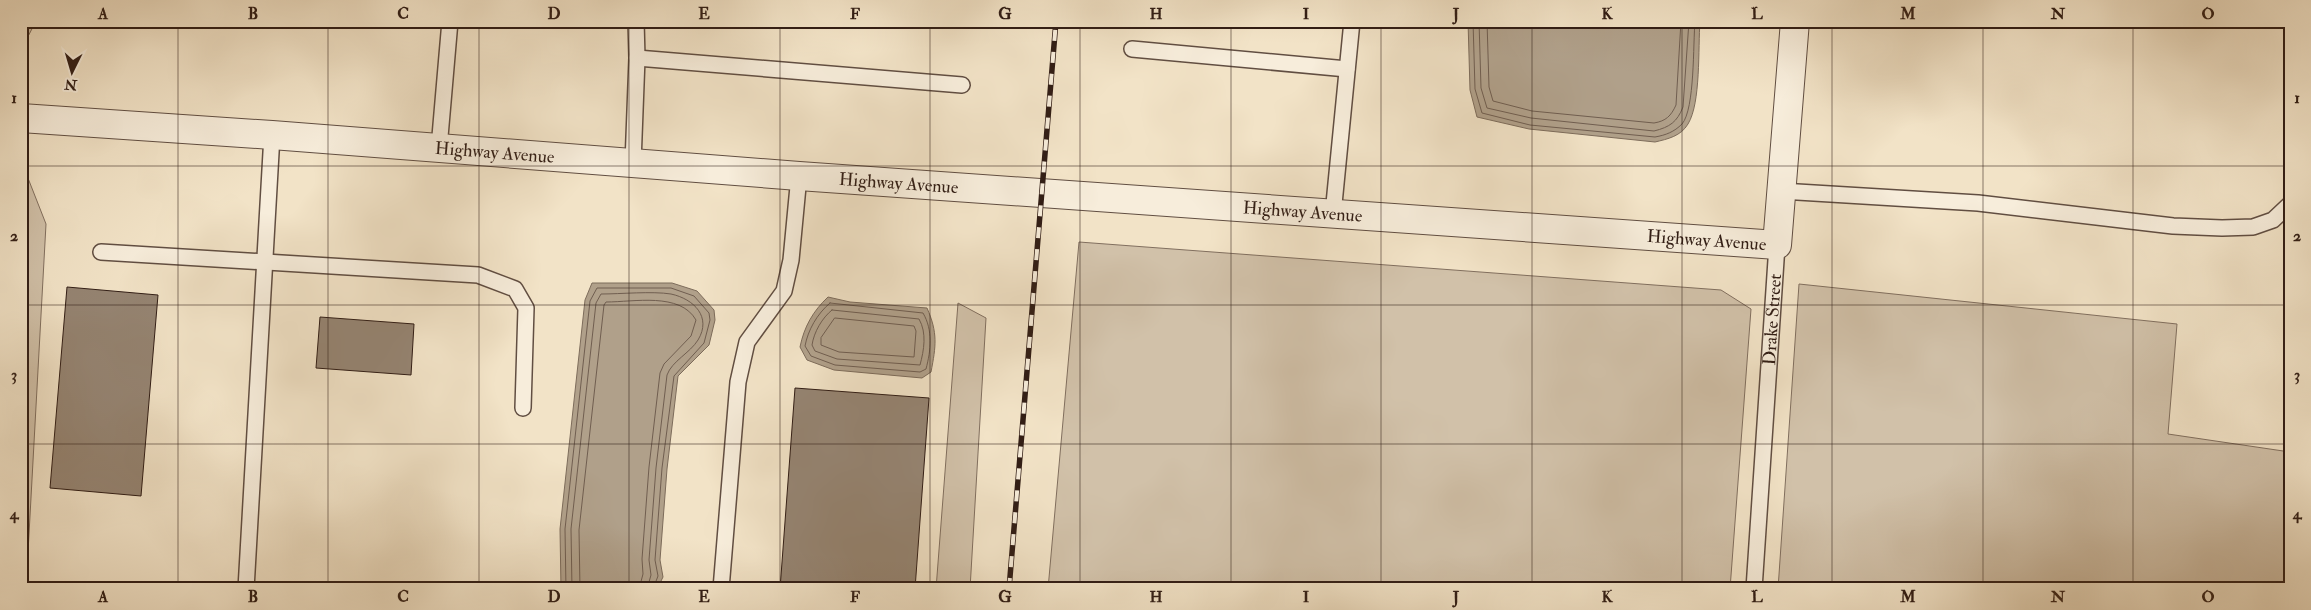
<svg xmlns="http://www.w3.org/2000/svg" width="2311" height="610" viewBox="0 0 2311 610" font-family="'IM FELL Double Pica',serif">
  <style>
    .green { fill: #d1c1a9; stroke: #816f5f }
    .water { fill: #b0a08a; stroke: #7d6c5b }
    .lines { fill: none; stroke-linecap: round; stroke-linejoin: round }
    .shore { stroke: #705e50; stroke-width: 1 }
    .building { fill: #958472; stroke: #311d15 }
    .service-casing { stroke: #614e42; stroke-width: 18 }
    .minor-casing { stroke: #614e42; stroke-width: 30 }
    .service { stroke: #f7eddb; stroke-width: 15 }
    .minor { stroke: #f7eddb; stroke-width: 28 }
    .rail-casing { stroke: #311d15; stroke-width: 5.5 }
    .rail { stroke: #f7eddb; stroke-width: 4; stroke-dasharray: 11; stroke-linecap: butt }
    .grid { fill: none; stroke: #311d15; stroke-width: 1; stroke-opacity: 0.55 }
    .labels { text-anchor: middle; dominant-baseline: central; stroke-width: 4; stroke-linejoin: round; paint-order: stroke }
    .street-label { font-size: 18px; fill: #311d15; stroke: #f7eddb }
    .neatline { fill: none; stroke: #311d15; stroke-width: 2 }
    .grid-label { font-size: 16px; text-anchor: middle; font-weight: bold; fill: #311d15 }
  </style>
  <rect width="100%" height="100%" fill="#f2e3c7"/>
  <filter id="stains"><feTurbulence type="fractalNoise" baseFrequency=".004" numOctaves="4"/><feColorMatrix values="0 0 0 0 .2 0 0 0 0 .09 0 0 0 0 .02 0 0 0 .5 -.17"/></filter>
  <radialGradient id="worn" r=".72"><stop offset=".6" stop-color="#630" stop-opacity="0"/><stop offset="1" stop-color="#630" stop-opacity=".3"/></radialGradient>
  <g class="green">
    <polygon points="21,21 36,21 21,50"/>
    <polygon points="21,168 24,168 46,224 26,589 21,589"/>
    <polygon points="1079,242 1721,290 1751,309 1730,589 1048,589"/>
    <polygon points="1799,284 2177,324 2168,434 2290,452 2290,589 1778,589"/>
    <polygon points="958,303 986,318 970,589 936,589"/>
  </g>
  <g class="water">
    <path d="M 1468,21 L 1700,21 C 1698,48 1701,103 1688,124 C 1681,136 1668,139 1655,142 L 1529,129 L 1477,117 L 1470,90 Z"/>
    <polygon points="592,283 672,283 697,291 714,310 715,320 709,345 678,376 667,469 660,560 663,577 657,589 561,589 560,529 585,300"/>
    <path d="M 828,297 L 850,302 L 927,308 C 938,333 936,346 931,372 L 922,378 L 834,370 L 807,360 L 800,347 C 804,327 813,311 828,297 Z"/>
  </g>
  <g class="lines">
    <g class="shore">
      <path d="M 1473,21 L 1475,89 L 1482,113 L 1530,125 L 1655,137 C 1666,135 1674,132 1682,124 C 1695,109 1693,43 1695,21"/>
      <path d="M 1479,21 L 1481,88 L 1487,108 L 1531,118 L 1654,131 C 1670,127 1677,122 1683,107 L 1689,21"/>
      <path d="M 1487,21 L 1489,87 L 1493,101 L 1532,111 L 1654,123 C 1666,121 1671,116 1676,105 L 1681,21"/>
      <path d="M 830,303 L 923,313 C 933,330 931,350 926,369 L 920,372 L 835,365 L 811,356 L 805,346 C 808,330 817,314 830,303 Z"/>
      <path d="M 832,310 L 919,319 C 927,333 924,350 920,365 L 837,359 L 815,351 L 812,345 C 814,332 822,318 832,310 Z"/>
      <polygon points="835,318 914,326 916,331 914,357 839,352 821,345 821,338"/>
      <polyline points="566,589 565,529 590,301 597,288 671,288 694,296 709,313 710,320 704,343 674,376 662,468 655,560 658,576 653,589"/>
      <path d="M 572,589 L 571,529 L 596,303 L 601,294 C 621,294 652,291 671,294 C 694,299 712,317 698,340 C 690,353 672,361 667,375 L 656,468 L 649,560 L 651,575 L 647,589"/>
      <path d="M 580,589 L 579,530 L 604,305 L 606,302 C 634,302 680,292 696,320 L 691,336 L 664,364 L 660,373 L 649,467 L 642,559 L 643,574 L 639,589"/>
    </g>
  </g>
  <g class="building">
    <polygon points="930,21 974,21 974,25"/>
    <polygon points="67,287 158,295 141,496 50,488"/>
    <polygon points="320,317 414,324 411,375 316,368"/>
    <polygon points="795,388 929,398 915,589 780,589"/>
  </g>
  <g class="lines">
    <defs>
      <g id="service">
        <polyline points="1132,49 1347,69"/>
        <polyline points="637,58 962,85"/>
        <polyline points="439,148 450,21"/>
        <polyline points="633,163 637,58 636,21"/>
        <polyline points="1781,191 1978,203 2173,226 2222,228 2253,227 2273,220 2290,204"/>
        <polyline points="1333,214 1352,21"/>
        <polyline points="101,252 478,275 515,289 526,308 523,408"/>
        <polyline points="246,589 272,135"/>
        <polyline points="721,589 738,382 747,342 784,291 791,260 799,176"/>
        <path id="s1" d="M 1754,589 L 1777,245"/>
      </g>
      <g id="minor">
        <path id="s2" d="M 21,118 L 272,135 L 799,176 L 1777,245 L 1795,21"/>
      </g>
    </defs>
    <use href="#service" class="service-casing"/>
    <use href="#minor" class="minor-casing"/>
    <use href="#service" class="service"/>
    <use href="#minor" class="minor"/>
    <defs>
      <polyline id="rail" points="1009,589 1056,21"/>
    </defs>
    <use href="#rail" class="rail-casing"/>
    <use href="#rail" class="rail"/>
  </g>
  <path class="grid" d="M 178,21 L 178,589M 328,21 L 328,589M 479,21 L 479,589M 629,21 L 629,589M 780,21 L 780,589M 930,21 L 930,589M 1080,21 L 1080,589M 1231,21 L 1231,589M 1381,21 L 1381,589M 1532,21 L 1532,589M 1682,21 L 1682,589M 1832,21 L 1832,589M 1983,21 L 1983,589M 2133,21 L 2133,589M 21,166 L 2290,166M 21,305 L 2290,305M 21,444 L 2290,444"/>
  <g class="labels">
    <g class="street-label">
      <text stroke="none"><textPath href="#s2" startOffset="475">Highway Avenue</textPath></text>
      <text stroke="none"><textPath href="#s2" startOffset="880">Highway Avenue</textPath></text>
      <text stroke="none"><textPath href="#s2" startOffset="1285">Highway Avenue</textPath></text>
      <text stroke="none"><textPath href="#s2" startOffset="1690">Highway Avenue</textPath></text>
      <text stroke="none"><textPath href="#s1" startOffset="270">Drake Street</textPath></text>
    </g>
  </g>
  <rect width="2311" height="610" fill="none" stroke="#f2e3c7" stroke-width="55"/>
  <g transform="translate(72 72) rotate(185)" stroke="#f7eddb" stroke-width="4" paint-order="stroke">
  <path d="M0-4L9 19L0 12L-9 19Z" fill="#311d15"/>
  <text y="-8" font-size="14" font-weight="bold" text-anchor="middle" fill="#311d15">N</text>
  </g>
  <rect x="28" y="28" width="2256" height="554" class="neatline"/>
  <g class="grid-label">
    <text x="103" y="19">A</text>
    <text x="253" y="19">B</text>
    <text x="403" y="19">C</text>
    <text x="554" y="19">D</text>
    <text x="704" y="19">E</text>
    <text x="855" y="19">F</text>
    <text x="1005" y="19">G</text>
    <text x="1156" y="19">H</text>
    <text x="1306" y="19">I</text>
    <text x="1456" y="19">J</text>
    <text x="1607" y="19">K</text>
    <text x="1757" y="19">L</text>
    <text x="1908" y="19">M</text>
    <text x="2058" y="19">N</text>
    <text x="2208" y="19">O</text>
    <text x="14" y="103">1</text>
    <text x="2297" y="103">1</text>
    <text x="14" y="241">2</text>
    <text x="2297" y="241">2</text>
    <text x="14" y="380">3</text>
    <text x="2297" y="380">3</text>
    <text x="14" y="519">4</text>
    <text x="2297" y="519">4</text>
    <text x="103" y="602">A</text>
    <text x="253" y="602">B</text>
    <text x="403" y="602">C</text>
    <text x="554" y="602">D</text>
    <text x="704" y="602">E</text>
    <text x="855" y="602">F</text>
    <text x="1005" y="602">G</text>
    <text x="1156" y="602">H</text>
    <text x="1306" y="602">I</text>
    <text x="1456" y="602">J</text>
    <text x="1607" y="602">K</text>
    <text x="1757" y="602">L</text>
    <text x="1908" y="602">M</text>
    <text x="2058" y="602">N</text>
    <text x="2208" y="602">O</text>
  </g>
  <rect width="100%" height="100%" filter="url(#stains)"/>
  <rect width="100%" height="100%" fill="url(#worn)"/>
</svg>
